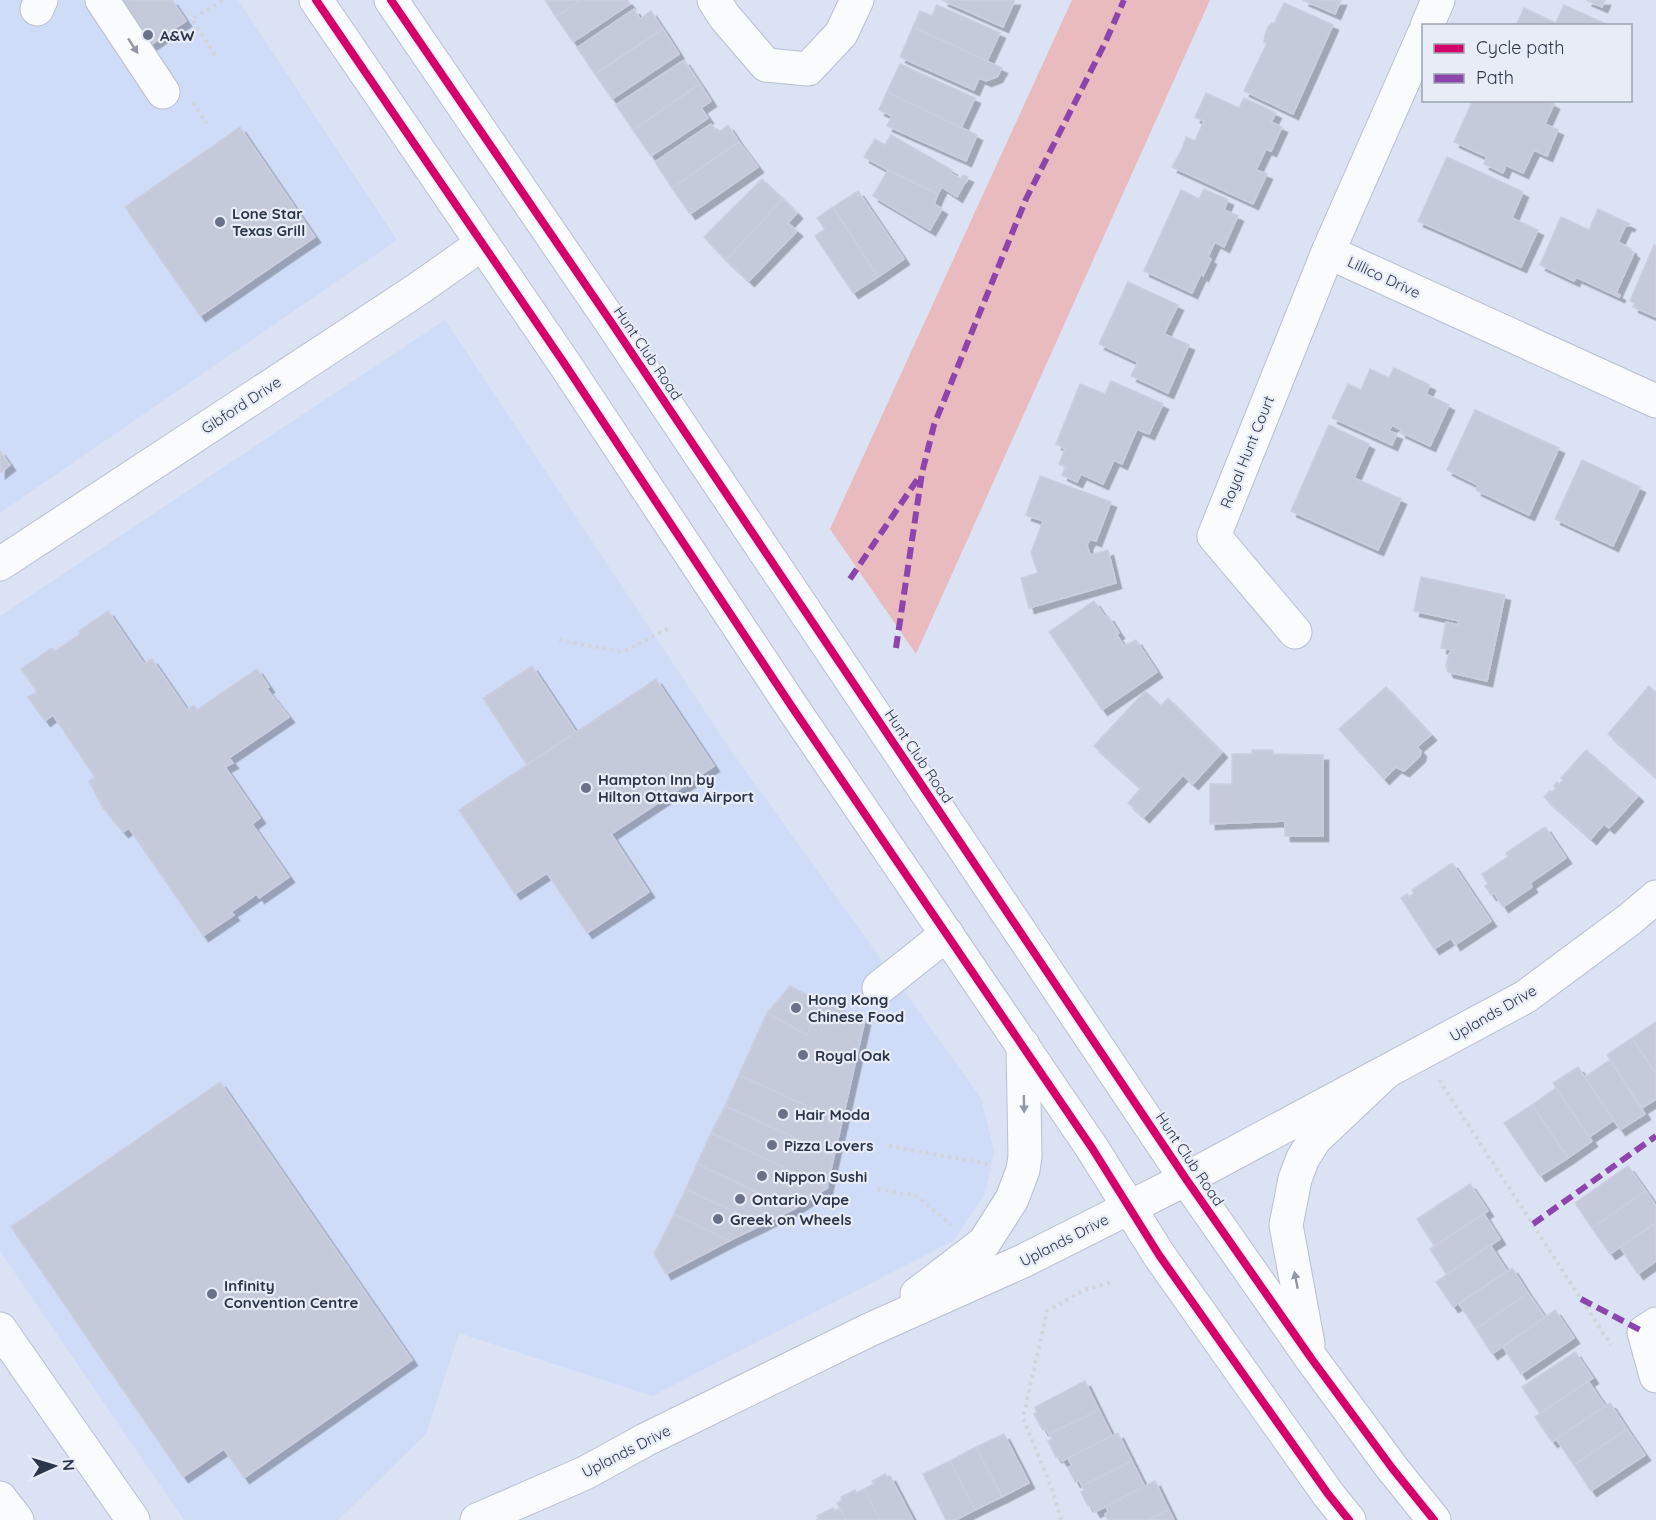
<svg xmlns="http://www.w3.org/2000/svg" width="1656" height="1520" viewBox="0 0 1656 1520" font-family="Quicksand,sans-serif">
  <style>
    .built { fill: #cfdcf7 }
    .green { fill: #e9babe }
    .building { fill: #c5cada; stroke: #cbcee0; stroke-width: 1.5; filter: url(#shadow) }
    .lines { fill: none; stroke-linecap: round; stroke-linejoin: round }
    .minor-casing { stroke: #b8bfd1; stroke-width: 35 }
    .major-casing { stroke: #b8bfd1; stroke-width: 35 }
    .path { stroke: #d2d4da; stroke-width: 4; stroke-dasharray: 3 4.5; stroke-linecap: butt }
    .minor { stroke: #f9fbfd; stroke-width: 33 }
    .major { stroke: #f9fbfd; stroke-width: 33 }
    .quiet { stroke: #8e44ad; stroke-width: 6; stroke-dasharray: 12 6; stroke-linecap: butt }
    .cycleway-casing { stroke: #e7ecf6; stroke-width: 11 }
    .cycleway { stroke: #d6006c; stroke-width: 8 }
    .oneway { fill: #9298a4 }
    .poi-dot { fill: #697286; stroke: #e7ecf6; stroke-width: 2 }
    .labels { text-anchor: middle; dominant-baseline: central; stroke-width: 4.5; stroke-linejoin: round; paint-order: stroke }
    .poi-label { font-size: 15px; font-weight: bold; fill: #2c364a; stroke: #e7ecf6; text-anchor: start }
    .street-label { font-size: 15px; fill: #2c364a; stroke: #e7ecf6 }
  </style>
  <defs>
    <filter id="shadow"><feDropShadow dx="5.5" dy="5.5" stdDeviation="0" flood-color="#0004"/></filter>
  </defs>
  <rect width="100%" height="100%" fill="#dae2f4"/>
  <g class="built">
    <polygon points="0,0 238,0 397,240 0,513"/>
    <polygon points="445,320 732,752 981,1098 994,1151 985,1194 953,1241 652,1396 459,1333 426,1434 338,1520 184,1520 0,1251 0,616"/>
  </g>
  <polygon class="green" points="1072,0 1210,0 916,654 830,529"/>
  <g class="building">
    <polygon points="108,0 172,0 186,21 143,50"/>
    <polygon points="545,0 581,0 556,17"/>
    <polygon points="581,0 627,0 630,4 573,42 556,17"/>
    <polygon points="942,0 1015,0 1003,27"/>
    <polygon points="1303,0 1341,0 1335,14"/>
    <polygon points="1586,0 1605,0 1602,7"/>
    <polygon points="1284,3 1333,25 1293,114 1244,91 1267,43 1264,42 1265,35 1268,27 1272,23 1274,24"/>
    <polygon points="937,5 1000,33 987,61 913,27 920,11 932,16"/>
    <polygon points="1564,5 1610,26 1516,26 1524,8 1556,23"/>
    <polygon points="634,9 640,19 651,11 663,29 595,74 577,48"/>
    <polygon points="913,27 1002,68 997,77 986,81 979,78 974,90 900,57"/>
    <polygon points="663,29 679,54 612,99 595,74"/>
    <polygon points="684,60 700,84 633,130 616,105"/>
    <polygon points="900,64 975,98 961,128 887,92"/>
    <polygon points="700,84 711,101 701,108 708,118 651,156 633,130"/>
    <polygon points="887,92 977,135 966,161 887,126 892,116 879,110"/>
    <polygon points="1206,93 1239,108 1244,98 1276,113 1271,122 1282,127 1271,151 1266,149 1256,170 1267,174 1253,204 1172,167 1183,147 1186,137 1195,141 1204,121 1195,117"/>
    <polygon points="1473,100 1547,100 1554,104 1545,124 1558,130 1547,156 1534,150 1523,173 1506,165 1503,173 1484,164 1487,157 1454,142"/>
    <polygon points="711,124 718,133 728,125 739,142 672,188 655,162"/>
    <polygon points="240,127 315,237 200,316 125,207"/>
    <polygon points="891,135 952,170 950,173 961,179 963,175 968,177 957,197 942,187 938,194 888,170 864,157 875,139 885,145"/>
    <polygon points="739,142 758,167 690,214 672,188"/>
    <polygon points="1447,157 1523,192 1512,218 1538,230 1521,267 1418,221"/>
    <polygon points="888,170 938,194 934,204 942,209 930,230 873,196"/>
    <polygon points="762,179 783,199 726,260 704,237"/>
    <polygon points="1204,189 1228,200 1224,210 1238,216 1224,247 1215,242 1208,257 1211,259 1203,276 1201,274 1192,293 1144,271 1181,190 1199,199"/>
    <polygon points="858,191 904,259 878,277 833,207"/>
    <polygon points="783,199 797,213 788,223 797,231 749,281 726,260"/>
    <polygon points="833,207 878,277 853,293 815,236 825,229 817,218"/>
    <polygon points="1598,209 1630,224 1629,226 1626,225 1618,242 1631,249 1631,251 1634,253 1616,293 1620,295 1619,297 1576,277 1574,281 1540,265 1561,217 1589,230"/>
    <polygon points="1654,245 1656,246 1656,317 1633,307 1635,303 1630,301"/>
    <polygon points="1128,282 1178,305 1164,334 1189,345 1168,393 1131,376 1138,362 1099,344"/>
    <polygon points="1394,368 1430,385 1426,394 1449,405 1430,446 1400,432 1401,430 1392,425 1389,431 1397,434 1392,445 1332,418 1348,384 1361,390 1370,369 1389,378"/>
    <polygon points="1111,381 1163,404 1149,434 1137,429 1122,464 1114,460 1103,484 1081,474 1077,482 1062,475 1066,467 1059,464 1065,449 1056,444 1080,384 1105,394"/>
    <polygon points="1475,410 1559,448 1529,515 1476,490 1478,485 1447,470"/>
    <polygon points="1329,425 1369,444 1354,478 1401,499 1378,550 1291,511"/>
    <polygon points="0,451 10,465 0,473"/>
    <polygon points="1582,460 1640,487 1613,546 1555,519"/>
    <polygon points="1040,476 1111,502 1096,541 1090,539 1087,545 1090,555 1108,550 1116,583 1029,608 1021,578 1038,573 1031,553 1043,521 1026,515"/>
    <polygon points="1421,577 1505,595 1487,681 1448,672 1446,665 1449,654 1452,650 1441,648 1446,622 1458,625 1459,621 1414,611"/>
    <polygon points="1094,601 1105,617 1108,616 1119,633 1116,634 1124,646 1136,640 1157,672 1102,710 1049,632"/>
    <polygon points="108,611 144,664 152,659 187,710 194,705 197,710 257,669 269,687 266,688 289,717 229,758 233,763 225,767 260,818 252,824 289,877 259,898 257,894 231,912 234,915 203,936 129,828 123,832 103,808 89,781 95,777 53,715 45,721 28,697 37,692 21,669 52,648 55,651 80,634 79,631"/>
    <polygon points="532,666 576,732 527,765 483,698"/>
    <polygon points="656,679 714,766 611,834 649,892 587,933 547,873 515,894 459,810"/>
    <polygon points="1649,686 1656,693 1656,777 1608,734"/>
    <polygon points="1386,687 1431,735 1417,747 1421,751 1420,756 1404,771 1396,767 1384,779 1339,729"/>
    <polygon points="1145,691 1161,706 1168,698 1222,752 1193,784 1183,775 1144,817 1128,803 1141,788 1094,746"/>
    <polygon points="1252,750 1273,750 1273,754 1323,755 1323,836 1285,836 1285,821 1210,824 1210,784 1232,784 1232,754 1252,754"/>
    <polygon points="1586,750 1638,796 1609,828 1604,824 1591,839 1544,797 1550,791 1552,792 1556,788 1554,786 1557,782 1559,784 1563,780 1561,778"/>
    <polygon points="1545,827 1566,858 1530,883 1532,887 1503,907 1494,893 1491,895 1485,886 1488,884 1482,874 1508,857 1506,853"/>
    <polygon points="1452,863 1491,921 1455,945 1451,938 1434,949 1401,898 1407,894 1409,897 1414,893 1412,890"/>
    <polygon points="790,986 824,1003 807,1035 767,1013"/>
    <polygon points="824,1003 865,1020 842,1122 739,1075 767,1013 807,1035"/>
    <polygon points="1656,1022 1656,1074 1632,1038"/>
    <polygon points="1632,1038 1656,1074 1656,1099 1642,1108 1607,1055"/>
    <polygon points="1610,1060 1645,1114 1620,1130 1585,1077"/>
    <polygon points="1578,1067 1614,1120 1589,1137 1553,1083"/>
    <polygon points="739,1075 842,1122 834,1156 725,1106"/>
    <polygon points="220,1082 412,1360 244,1478 224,1449 183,1477 11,1227"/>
    <polygon points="1556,1088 1592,1141 1568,1158 1532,1105"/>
    <polygon points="1532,1105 1568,1158 1540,1176 1504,1123"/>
    <polygon points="725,1106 834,1156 827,1188 711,1133"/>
    <polygon points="711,1133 827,1188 794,1209 697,1164"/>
    <polygon points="697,1164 794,1209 762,1225 686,1189"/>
    <polygon points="1628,1166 1646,1191 1592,1228 1575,1203"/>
    <polygon points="1470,1184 1488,1211 1434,1246 1417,1219"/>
    <polygon points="686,1189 762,1225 729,1241 674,1214"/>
    <polygon points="1646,1191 1656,1206 1656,1223 1610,1254 1592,1228"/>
    <polygon points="674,1214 729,1241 666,1274 654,1254"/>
    <polygon points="1484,1214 1500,1239 1447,1275 1430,1249"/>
    <polygon points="1656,1223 1656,1261 1638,1274 1620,1247"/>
    <polygon points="1490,1245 1507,1271 1453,1307 1436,1282"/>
    <polygon points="1512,1268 1528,1293 1476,1329 1459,1304"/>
    <polygon points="1528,1293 1545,1317 1492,1354 1476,1329"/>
    <polygon points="1555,1310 1574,1338 1521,1374 1503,1347"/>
    <polygon points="1575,1352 1593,1378 1540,1414 1522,1387"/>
    <polygon points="1085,1381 1099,1410 1049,1434 1046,1429 1043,1430 1034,1414 1037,1412 1035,1407"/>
    <polygon points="1588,1381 1605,1406 1552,1442 1535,1417"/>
    <polygon points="1610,1403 1627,1429 1574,1465 1556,1439"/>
    <polygon points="1099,1410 1112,1436 1062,1461 1059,1456 1056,1457 1048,1441 1052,1439 1049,1434"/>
    <polygon points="1627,1429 1645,1455 1591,1491 1574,1465"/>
    <polygon points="1118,1433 1132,1461 1082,1486 1079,1480 1075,1482 1068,1468 1072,1466 1068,1458"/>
    <polygon points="1004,1434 1029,1483 1002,1497 976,1447"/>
    <polygon points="976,1447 1002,1497 975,1510 950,1461"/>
    <polygon points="950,1461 975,1510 956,1520 946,1520 923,1474"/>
    <polygon points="1132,1461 1145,1487 1095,1512 1091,1505 1088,1506 1081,1492 1084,1490 1082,1486"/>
    <polygon points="885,1474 887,1477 890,1476 913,1520 880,1520 864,1489 874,1484 872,1481"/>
    <polygon points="1155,1481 1169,1510 1148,1520 1108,1520 1105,1514 1108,1512 1106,1506"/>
    <polygon points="864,1489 880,1520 846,1520 837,1503 842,1500 841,1497 855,1490 856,1493"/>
    <polygon points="833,1508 835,1511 840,1508 846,1520 816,1520 818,1519 817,1516"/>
    <polygon points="1169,1510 1174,1520 1148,1520"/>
  </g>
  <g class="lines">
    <defs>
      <g id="minor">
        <polyline points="102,0 163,92"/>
        <polyline points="714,0 724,16 766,65 808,69 841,34 857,0"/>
        <polyline points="37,9 41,0"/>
        <polyline points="1427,26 1438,0"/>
        <polyline points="1328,252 1656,401"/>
        <polyline points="0,564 418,289 482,244"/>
        <polyline points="1295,632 1214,536 1328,252 1424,34"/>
        <polyline points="879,988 947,934"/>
        <polyline points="1186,1179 1525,997 1630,919 1656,897"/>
        <polyline points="1656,1324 1644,1332 1656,1376"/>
        <polyline points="0,1329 133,1520"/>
        <polyline points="0,1498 17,1520"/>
      </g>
      <g id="major">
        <polyline points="316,0 564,363 792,707 1092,1148 1159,1255 1328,1494 1349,1520"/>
        <polyline points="391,0 613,325 1186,1179 1311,1358 1392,1468 1434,1520"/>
        <polyline points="917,1294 984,1243 1012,1199 1023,1170 1025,1156 1023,1045"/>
        <polyline points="1308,1344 1286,1225 1295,1179 1303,1158 1315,1139 1385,1073"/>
        <polyline points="477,1520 585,1473 645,1440 869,1330 1023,1261 1186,1179"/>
      </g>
    </defs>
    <use href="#minor" class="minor-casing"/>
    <use href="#major" class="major-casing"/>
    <g class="path">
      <polyline points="215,55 192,19 223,0"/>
      <polyline points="193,103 207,123"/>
      <polyline points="559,640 623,652 671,627"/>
      <polyline points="1439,1080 1611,1345"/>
      <polyline points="889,1146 988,1164"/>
      <polyline points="878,1189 917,1196 951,1225"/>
      <polyline points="1061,1520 1052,1489 1023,1418 1047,1311 1084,1290 1113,1282"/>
    </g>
    <use href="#minor" class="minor"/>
    <use href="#major" class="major"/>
    <g class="quiet">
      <polyline points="850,579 919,477"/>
      <polyline points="896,648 922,473 934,425 1026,199 1105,43 1124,0"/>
      <polyline points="1533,1224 1656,1136"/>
      <polyline points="1581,1299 1644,1332"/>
    </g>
    <defs>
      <g id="cycleway">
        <polyline points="316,0 564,363 792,707 1092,1148 1159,1255 1328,1494 1349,1520"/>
        <polyline points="391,0 613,325 1186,1179 1311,1358 1392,1468 1434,1520"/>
      </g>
    </defs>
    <use href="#cycleway" class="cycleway-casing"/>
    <use href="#cycleway" class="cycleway"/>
  </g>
  <defs><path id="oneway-solid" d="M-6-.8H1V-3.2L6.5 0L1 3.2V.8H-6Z" transform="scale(1.5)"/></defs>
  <g class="oneway">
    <use href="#oneway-solid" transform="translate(133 46) rotate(57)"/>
    <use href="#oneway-solid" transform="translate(1024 1104) rotate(89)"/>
    <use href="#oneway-solid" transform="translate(1296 1280) rotate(-101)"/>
  </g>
  <g class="poi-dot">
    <circle cx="148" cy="35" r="6"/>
    <circle cx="220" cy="222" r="6"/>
    <circle cx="586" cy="788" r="6"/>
    <circle cx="796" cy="1008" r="6"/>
    <circle cx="803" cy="1055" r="6"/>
    <circle cx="783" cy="1114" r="6"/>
    <circle cx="772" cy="1145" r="6"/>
    <circle cx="762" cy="1176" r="6"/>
    <circle cx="740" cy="1199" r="6"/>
    <circle cx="718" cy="1219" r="6"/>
    <circle cx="212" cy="1294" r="6"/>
  </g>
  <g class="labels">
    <g class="poi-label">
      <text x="160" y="35">A&amp;W</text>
      <text x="232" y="213">Lone Star<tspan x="232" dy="17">Texas Grill</tspan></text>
      <text x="598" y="779">Hampton Inn by<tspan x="598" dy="17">Hilton Ottawa Airport</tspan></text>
      <text x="808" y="999">Hong Kong<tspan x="808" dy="17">Chinese Food</tspan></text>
      <text x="815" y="1055">Royal Oak</text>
      <text x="795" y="1114">Hair Moda</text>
      <text x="784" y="1145">Pizza Lovers</text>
      <text x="774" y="1176">Nippon Sushi</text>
      <text x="752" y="1199">Ontario Vape</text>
      <text x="730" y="1219">Greek on Wheels</text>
      <text x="224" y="1285">Infinity<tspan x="224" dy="17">Convention Centre</tspan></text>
    </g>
    <g class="street-label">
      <text transform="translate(1384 277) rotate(25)">Lillico Drive</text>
      <text transform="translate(648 353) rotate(56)">Hunt Club Road</text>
      <text transform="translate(241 405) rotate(-33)">Gibford Drive</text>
      <text transform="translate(1247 452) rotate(-68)">Royal Hunt Court</text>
      <text transform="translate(919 756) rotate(56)">Hunt Club Road</text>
      <text transform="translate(1493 1013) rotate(-30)">Uplands Drive</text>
      <text transform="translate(1190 1159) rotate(56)">Hunt Club Road</text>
      <text transform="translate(1064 1240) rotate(-27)">Uplands Drive</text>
      <text transform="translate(626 1451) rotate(-27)">Uplands Drive</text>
    </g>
  </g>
  <rect x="1422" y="24" width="210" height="78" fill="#e7ecf6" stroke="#9ca3b1" stroke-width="1.5"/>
  <rect x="1434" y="44" width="30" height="9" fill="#d6006c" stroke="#9ca3b1" stroke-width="1.5"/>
  <text x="1476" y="54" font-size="18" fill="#2c364a">Cycle path</text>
  <rect x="1434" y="74" width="30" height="9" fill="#8e44ad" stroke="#9ca3b1" stroke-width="1.5"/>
  <text x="1476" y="84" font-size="18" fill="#2c364a">Path</text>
  <g transform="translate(54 1466) rotate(86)" stroke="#e7ecf6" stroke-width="4.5" paint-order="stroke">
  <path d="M0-4.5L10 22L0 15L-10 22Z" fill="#2c364a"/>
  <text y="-9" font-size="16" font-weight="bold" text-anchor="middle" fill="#2c364a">N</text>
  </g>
</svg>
